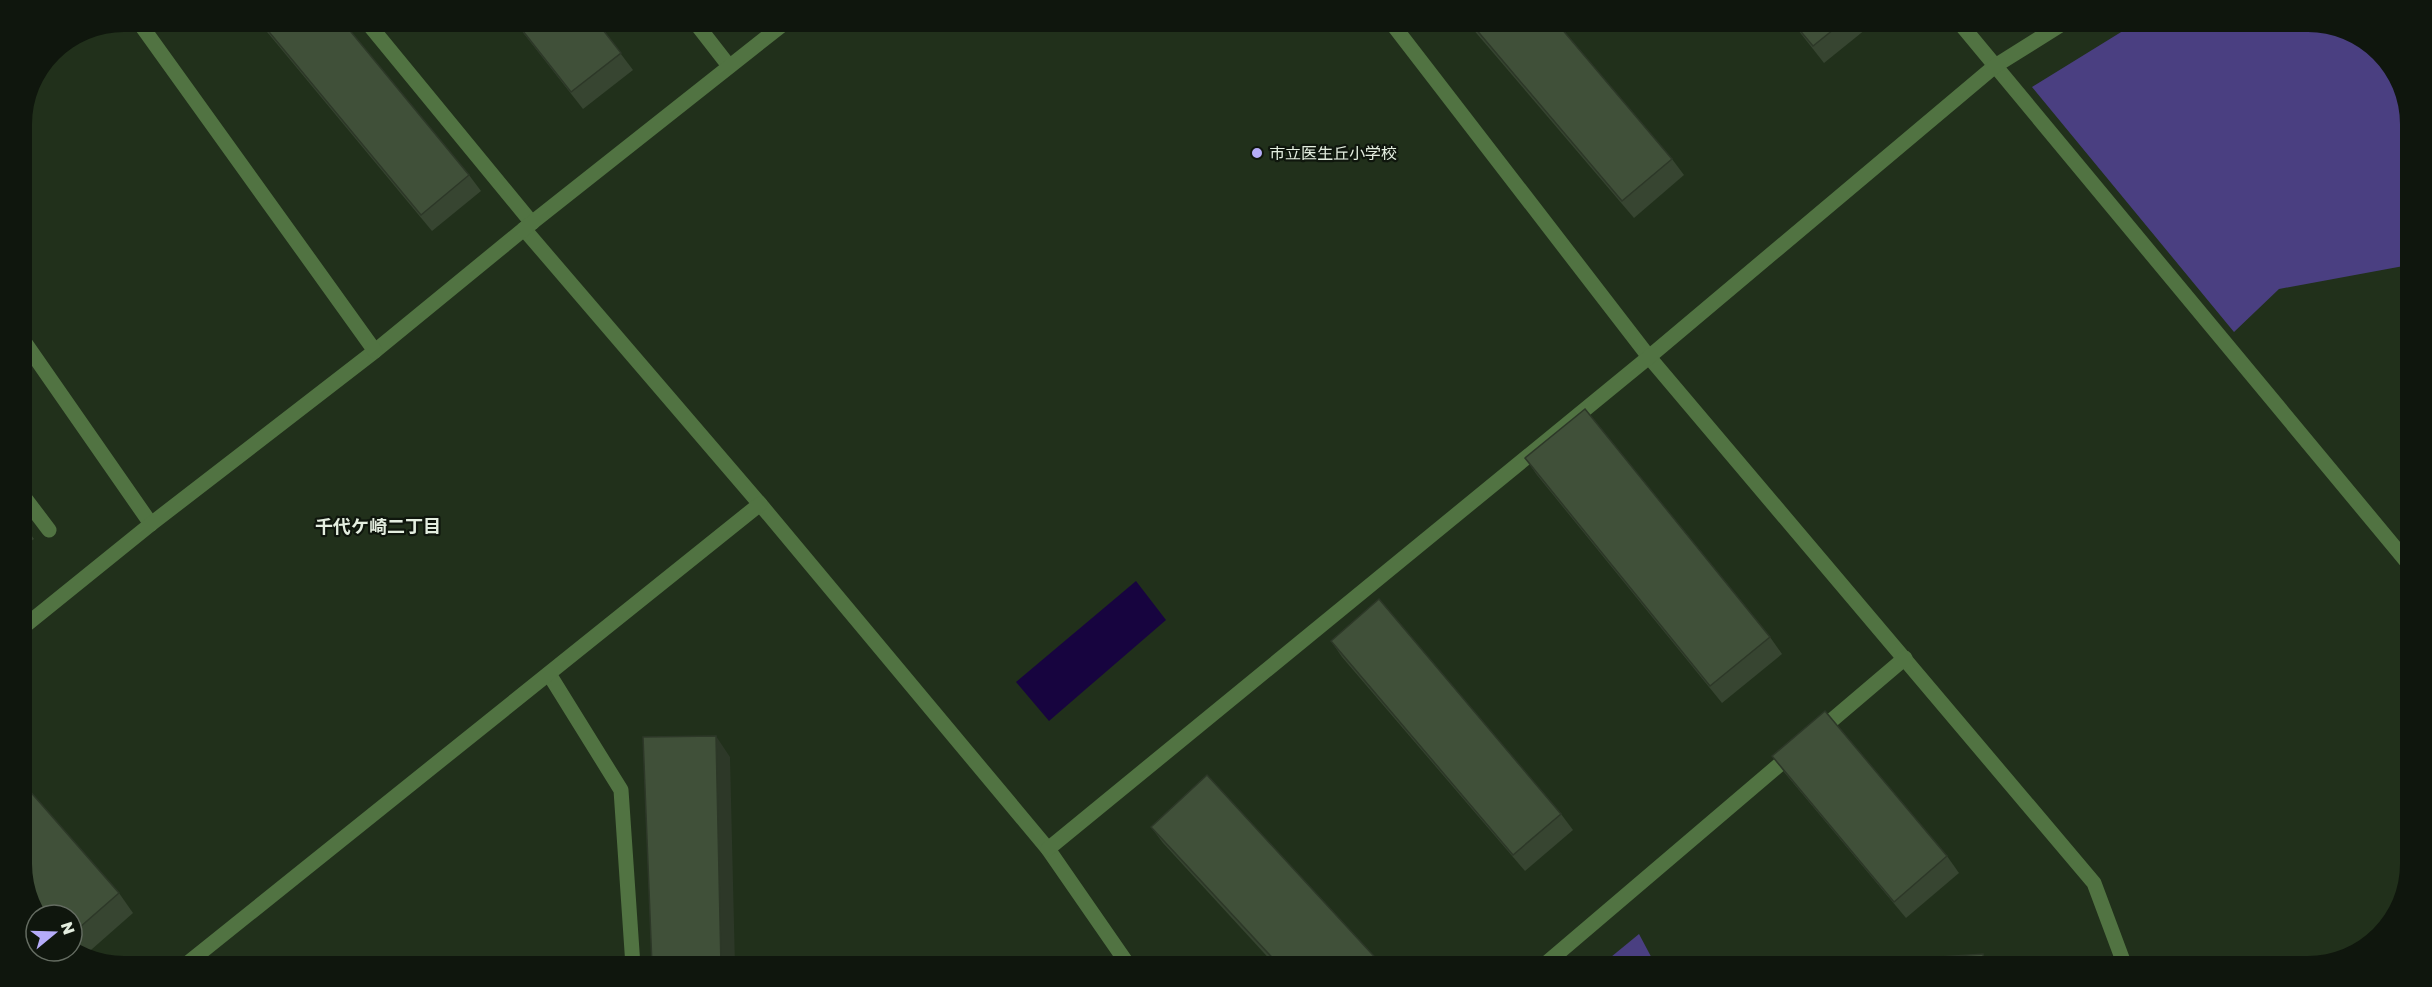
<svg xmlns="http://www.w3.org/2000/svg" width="2432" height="987" viewBox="0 0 2432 987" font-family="'Golos Text','Noto Sans JP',sans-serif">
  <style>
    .green { fill: #4a3f81 }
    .water { fill: #17043f }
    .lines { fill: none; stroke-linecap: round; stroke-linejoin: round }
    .service { stroke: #517342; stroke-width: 15 }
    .minor { stroke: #517342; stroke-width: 15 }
    .tertiary { stroke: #517342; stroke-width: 15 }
    .wall { fill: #374531 }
    .shaded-wall { fill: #2d3828 }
    .building { fill: #405039; stroke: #2d3828; stroke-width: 1.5 }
    .poi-dot { fill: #b5acf9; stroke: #0f160d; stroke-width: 2 }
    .labels { text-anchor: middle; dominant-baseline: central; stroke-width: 4.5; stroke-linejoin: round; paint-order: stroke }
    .poi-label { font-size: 16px; fill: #e4eee0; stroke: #0f160d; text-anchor: start }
    .neighbourhood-label { font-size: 18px; font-weight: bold; fill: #e4eee0; stroke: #0f160d }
  </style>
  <rect width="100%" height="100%" fill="#21301b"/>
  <g class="green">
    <polygon points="2139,21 2308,21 2347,29 2393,66 2411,118 2409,265 2279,289 2234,332 2032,87"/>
    <polygon points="1639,934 1656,966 1600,966"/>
  </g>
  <polygon class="water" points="1136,581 1166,620 1049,721 1016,682"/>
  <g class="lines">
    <g class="service">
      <polyline points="366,21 532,223"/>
      <polyline points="21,493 49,530"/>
    </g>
    <g class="minor">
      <polyline points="694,21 729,66"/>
      <polyline points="1390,21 1649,357 2094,883 2125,966"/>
      <polyline points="1958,21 2407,562"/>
      <polyline points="524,229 760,504 1048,849 1129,966"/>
      <polyline points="21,337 151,524"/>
      <polyline points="21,629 151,524 375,351 524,229 787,21"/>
      <polyline points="549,674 621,790 633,966"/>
      <polyline points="1818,732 1905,658"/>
      <polyline points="1048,849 1649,357 1995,66 2067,21"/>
      <polyline points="184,966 760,504"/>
      <polyline points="1543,966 1793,753"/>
    </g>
    <polyline class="tertiary" points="138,21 375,351"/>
  </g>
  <g class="wall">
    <polygon points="258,21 342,21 469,175 481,191 432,231"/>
    <polygon points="514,21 596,21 633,70 583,109"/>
    <polygon points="1466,21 1555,21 1672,159 1684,175 1634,218"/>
    <polygon points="1791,21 1876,21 1824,63"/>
    <polygon points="1525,458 1770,637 1782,654 1722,703 1537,475"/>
    <polygon points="21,521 34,539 21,548"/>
    <polygon points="1331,641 1561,814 1573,830 1525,871 1342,657"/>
    <polygon points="1772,756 1947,856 1959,873 1906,918 1784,772"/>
    <polygon points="1151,827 1383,966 1276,966 1163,843"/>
    <polygon points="119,893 133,913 83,957 72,948 72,915"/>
  </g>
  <g class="shaded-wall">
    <polygon points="716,736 730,757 735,966 721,966"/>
    <polygon points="1983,954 1992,966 1984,966"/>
  </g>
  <g class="building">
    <polygon points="260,21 342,21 469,175 421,215"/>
    <polygon points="515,21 596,21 621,53 571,92"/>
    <polygon points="1469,21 1555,21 1672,159 1622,201"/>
    <polygon points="1792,21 1844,21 1813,46"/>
    <polygon points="1585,409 1770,637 1710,686 1525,458"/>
    <polygon points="1379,599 1561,814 1513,855 1331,641"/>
    <polygon points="1825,711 1947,856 1894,902 1772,756"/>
    <polygon points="716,736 721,966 652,966 643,737"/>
    <polygon points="1207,775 1383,966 1280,966 1151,827"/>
    <polygon points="21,781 119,893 72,934 72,915 38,915 21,870"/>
    <polygon points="1983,954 1984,966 1912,966 1911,959"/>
  </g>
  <circle class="poi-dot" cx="1257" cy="153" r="6"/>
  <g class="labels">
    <g class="poi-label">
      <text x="1269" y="153">市立医生丘小学校</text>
    </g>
    <g class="neighbourhood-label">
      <text x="378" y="526">千代ケ崎二丁目</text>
    </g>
  </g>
  <path d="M0 0H2432V987H0ZM124 32H2308A92 92 0 0 1 2400 124V864A92 92 0 0 1 2308 956H124A92 92 0 0 1 32 864V124A92 92 0 0 1 124 32Z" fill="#0f160d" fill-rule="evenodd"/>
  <g transform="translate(54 933) rotate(71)"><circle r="28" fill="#0f160d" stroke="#646c61" stroke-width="1.5"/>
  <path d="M0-4.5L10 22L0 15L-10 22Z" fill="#b5acf9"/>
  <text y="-9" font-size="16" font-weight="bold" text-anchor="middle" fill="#e4eee0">N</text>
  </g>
</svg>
